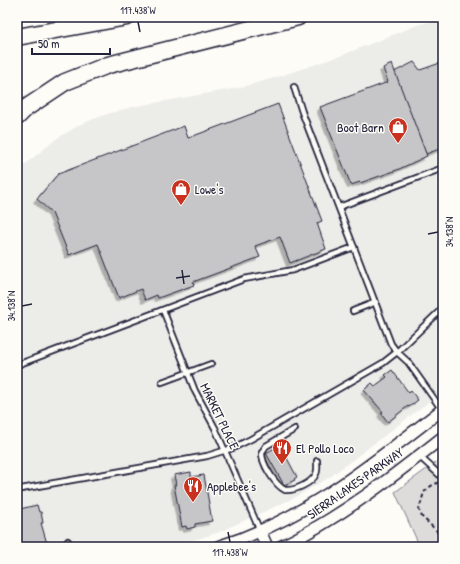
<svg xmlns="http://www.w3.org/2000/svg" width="460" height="564" viewBox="0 0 460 564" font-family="'Patrick Hand',sans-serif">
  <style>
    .built { fill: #ecece9 }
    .green { fill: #dddcdb; stroke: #807f8b }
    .building { fill: #c6c6c8; stroke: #22223b; filter: url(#shadow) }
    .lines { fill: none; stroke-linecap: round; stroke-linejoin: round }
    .service-casing { stroke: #22223b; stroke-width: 8 }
    .tertiary-casing { stroke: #22223b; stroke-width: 14 }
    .motorway-casing { stroke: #22223b; stroke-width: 19 }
    .path { stroke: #22223b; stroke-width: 2; stroke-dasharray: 4 3; stroke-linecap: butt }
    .service { stroke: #fdfcf7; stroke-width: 4.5 }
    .tertiary { stroke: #fdfcf7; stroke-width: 11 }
    .motorway { stroke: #fdfcf7; stroke-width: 16 }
    .ticks { fill: none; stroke: #22223b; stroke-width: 1.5 }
    .labels { text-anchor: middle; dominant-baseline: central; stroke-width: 3; stroke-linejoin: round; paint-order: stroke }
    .poi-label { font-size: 13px; fill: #22223b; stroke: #fdfcf7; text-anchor: start }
    .street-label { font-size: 13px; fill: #22223b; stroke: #fdfcf7 }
    .neatline { fill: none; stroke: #22223b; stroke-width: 1.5 }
    .ticks-label { font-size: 10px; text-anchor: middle; fill: #22223b }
  </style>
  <defs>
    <filter id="shadow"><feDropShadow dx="-3.5" dy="3.5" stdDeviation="0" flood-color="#0004"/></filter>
  </defs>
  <rect width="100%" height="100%" fill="#fdfcf7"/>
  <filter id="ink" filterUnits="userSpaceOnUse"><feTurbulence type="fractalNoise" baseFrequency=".025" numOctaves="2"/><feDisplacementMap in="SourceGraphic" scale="8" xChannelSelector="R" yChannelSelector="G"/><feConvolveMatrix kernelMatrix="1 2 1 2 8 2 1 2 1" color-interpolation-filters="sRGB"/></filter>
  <g filter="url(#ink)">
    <polygon class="built" points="443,19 443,391 330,477 294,498 217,533 170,547 17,547 17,174 22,167 56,139 81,124 107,114 132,107 243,87 281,76 340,56 420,24"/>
    <polygon class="green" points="443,454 443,547 420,547 395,492 435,463"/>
    <g class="building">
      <polygon points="414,62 420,70 443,62 443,152 442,148 426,154 394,72"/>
      <polygon points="392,64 427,156 397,170 360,183 360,182 351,185 320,107 388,82 383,68"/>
      <polygon points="278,104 322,221 317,223 326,249 290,263 280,237 255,246 260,257 193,282 194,285 158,298 157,295 145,300 141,289 119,298 98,244 69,255 52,213 37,199 58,174 184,126 188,138"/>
      <polygon points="392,370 409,393 411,391 418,400 409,407 408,406 388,422 381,413 383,412 364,390 372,383 375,386 387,377 385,375"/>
      <polygon points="280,445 297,477 294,479 295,480 284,485 266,453"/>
      <polygon points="191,472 191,477 204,475 212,521 195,524 195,527 187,529 186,526 182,527 174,485 176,485 174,475"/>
      <polygon points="37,505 39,512 41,512 43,523 41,523 48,547 19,547 17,536 17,508 20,507 20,509"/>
    </g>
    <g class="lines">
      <defs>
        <g id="service">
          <polyline points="294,87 302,112 391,344 397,352 408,362 442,410"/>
          <polyline points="339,207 443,168"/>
          <polyline points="163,310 195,391 215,428 260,531"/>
          <polyline points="353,311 376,302"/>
          <polyline points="17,365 244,279 293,270 354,247"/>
          <polyline points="162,382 211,364"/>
          <path d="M 295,429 L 266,446 L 262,452 C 261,463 275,485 285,490 C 295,491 312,483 316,474 C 318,470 317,465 317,461"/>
          <polyline points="419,456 443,478"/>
          <polyline points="17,488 21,489 207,456 233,448 251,439 383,363 397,352 443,308"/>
          <polyline points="64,547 68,541"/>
        </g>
        <g id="tertiary">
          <polyline points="260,531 267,547"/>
          <path d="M 218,547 C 308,518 370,465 443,409"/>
          <path d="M 280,547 C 340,518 391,478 443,437"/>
        </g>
        <g id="motorway">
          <polyline points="17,37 127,17"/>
          <polyline points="17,117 26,108 65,82 108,65 298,17"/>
        </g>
      </defs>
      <use href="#service" class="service-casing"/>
      <use href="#tertiary" class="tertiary-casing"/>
      <use href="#motorway" class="motorway-casing"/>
      <polyline class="path" points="439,482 431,486 424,492 419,510 422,517 437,531 442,547"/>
      <use href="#service" class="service"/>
      <use href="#tertiary" class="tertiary"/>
      <use href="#motorway" class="motorway"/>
    </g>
  </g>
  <path class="ticks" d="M 138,22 L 140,32M 428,234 L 438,232M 182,270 L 184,284M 176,278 L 190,276M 22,306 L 32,304M 228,532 L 230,542"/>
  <defs>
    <symbol id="shop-pin" viewBox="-11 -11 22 30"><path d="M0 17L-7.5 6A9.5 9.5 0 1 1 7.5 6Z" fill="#c8321e" stroke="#fdfcf7"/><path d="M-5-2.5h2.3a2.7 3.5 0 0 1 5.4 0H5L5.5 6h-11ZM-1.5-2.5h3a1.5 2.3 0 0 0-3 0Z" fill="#fff"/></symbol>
    <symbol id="restaurant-pin" viewBox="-11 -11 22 30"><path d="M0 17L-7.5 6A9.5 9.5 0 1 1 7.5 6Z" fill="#c8321e" stroke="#fdfcf7"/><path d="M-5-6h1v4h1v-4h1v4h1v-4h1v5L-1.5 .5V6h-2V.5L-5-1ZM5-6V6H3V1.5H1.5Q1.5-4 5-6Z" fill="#fff"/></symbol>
  </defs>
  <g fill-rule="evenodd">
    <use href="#shop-pin" x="387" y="116" width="22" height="30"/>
    <use href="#shop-pin" x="170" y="178" width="22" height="30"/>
    <use href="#restaurant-pin" x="271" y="437" width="22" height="30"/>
    <use href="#restaurant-pin" x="182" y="475" width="22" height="30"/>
  </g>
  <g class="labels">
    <g class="poi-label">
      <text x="384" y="127" text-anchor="end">Boot Barn</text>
      <text x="195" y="189">Lowe's</text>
      <text x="296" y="448">El Pollo Loco</text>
      <text x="207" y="486">Applebee's</text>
    </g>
    <g class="street-label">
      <text transform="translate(220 416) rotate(64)">MARKET PLACE</text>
      <text transform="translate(355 483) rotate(-35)">SIERRA LAKES PARKWAY</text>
    </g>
  </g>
  <rect width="460" height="564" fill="none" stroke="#fdfcf7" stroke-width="44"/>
  <path d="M32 48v6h78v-6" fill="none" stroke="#22223b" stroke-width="2"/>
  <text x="38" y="48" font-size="12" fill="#22223b" stroke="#fdfcf7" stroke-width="3" paint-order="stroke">50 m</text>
  <rect x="22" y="22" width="416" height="520" class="neatline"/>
  <g class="ticks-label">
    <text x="138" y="14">117.438°W</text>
    <text transform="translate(449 232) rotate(-90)" y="4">34.138°N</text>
    <text transform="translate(11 306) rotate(-90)" y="4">34.138°N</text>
    <text x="230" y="556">117.438°W</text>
  </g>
</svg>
